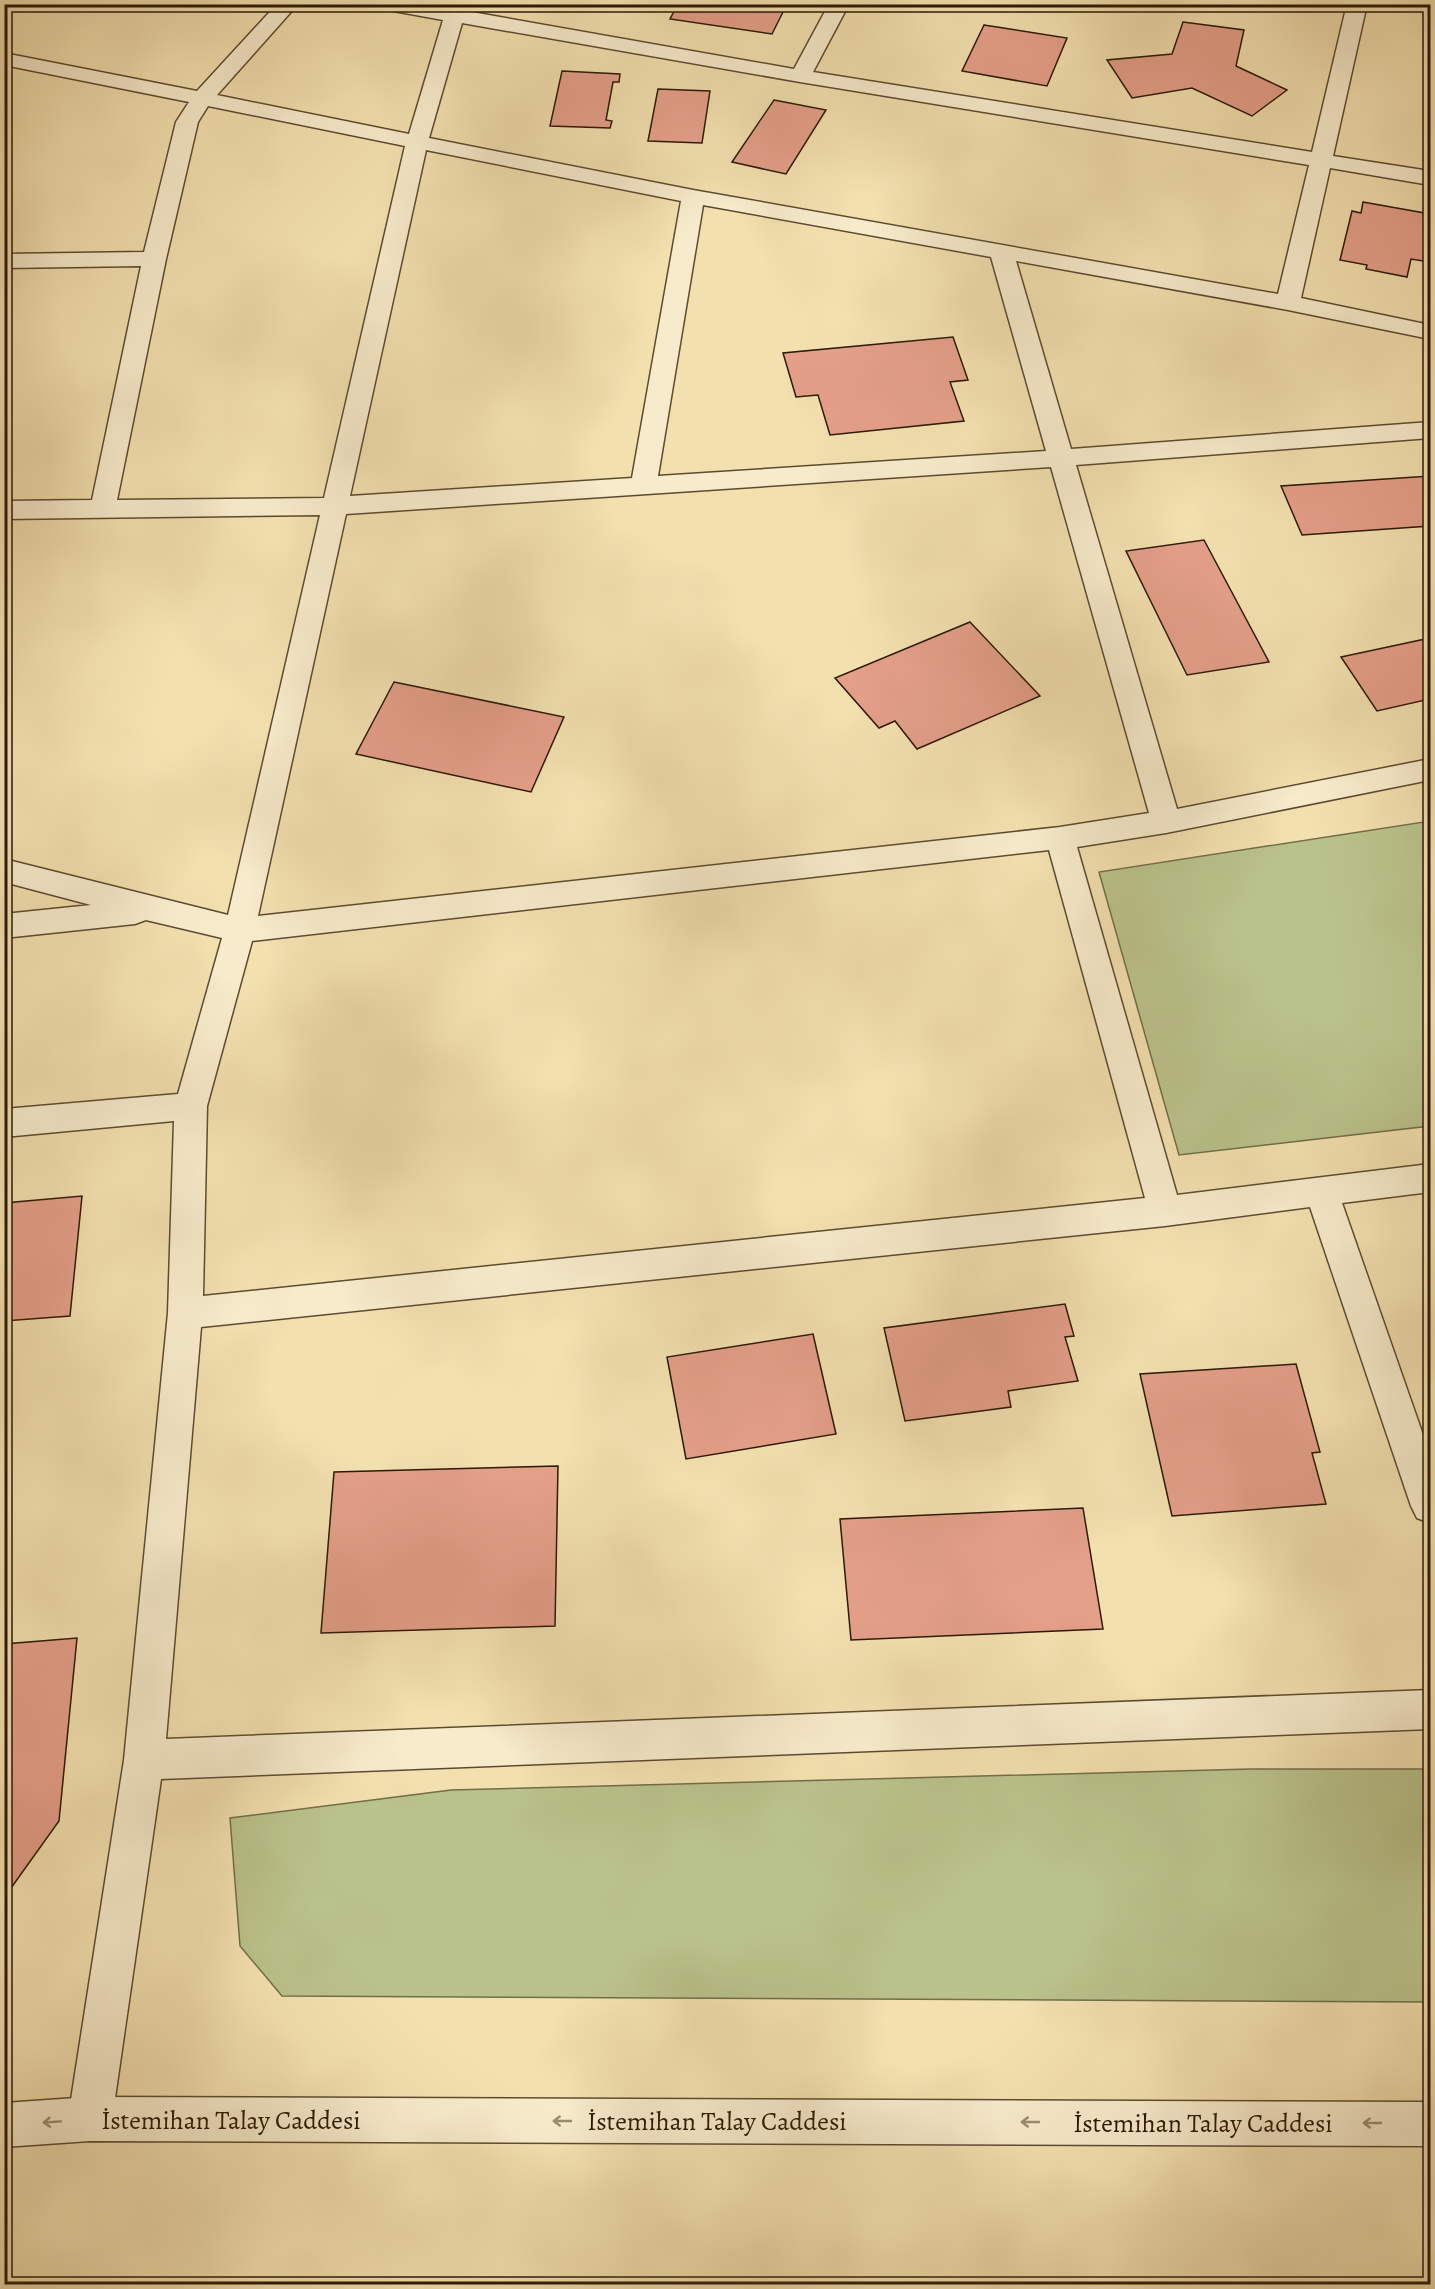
<svg xmlns="http://www.w3.org/2000/svg" width="1435" height="2289" viewBox="0 0 1435 2289" font-family="Alegreya,serif">
  <style>
    .green { fill: #bac28b; stroke: #726e48; stroke-width: 1.5 }
    .building { fill: #e49f89; stroke: #2b1904; stroke-width: 1.5 }
    .lines { fill: none; stroke-linecap: round; stroke-linejoin: round }
    .minor-casing { stroke: #5d4b2f; stroke-width: 3 }
    .tertiary-casing { stroke: #5d4b2f; stroke-width: 3 }
    .minor { fill: #f7ebcb; fill-rule: evenodd }
    .tertiary { fill: #f7ebcb; fill-rule: evenodd }
    .oneway { stroke: #9b8c71 }
    .labels { text-anchor: middle; dominant-baseline: central; stroke-width: 4.5; stroke-linejoin: round; paint-order: stroke }
    .near-street-label { font-size: 26px; fill: #2b1904; stroke: #f7ebcb }
  </style>
  <rect width="100%" height="100%" fill="#f3e0af"/>
  <filter id="stains"><feTurbulence type="fractalNoise" baseFrequency=".00333" numOctaves="4"/><feColorMatrix values="0 0 0 0 .2 0 0 0 0 .09 0 0 0 0 .02 0 0 0 .5 -.17"/></filter>
  <radialGradient id="worn" r=".72"><stop offset=".6" stop-color="#630" stop-opacity="0"/><stop offset="1" stop-color="#630" stop-opacity=".3"/></radialGradient>
  <g class="green">
    <polygon points="1430,821 1430,1126 1179,1155 1099,872"/>
    <polygon points="1250,1769 1430,1769 1430,2002 282,1996 240,1946 230,1818 451,1790"/>
  </g>
  <g class="building">
    <polygon points="678,4 787,4 772,34 670,19"/>
    <polygon points="1183,22 1244,30 1236,66 1287,90 1252,116 1192,88 1132,98 1107,60 1172,54"/>
    <polygon points="984,25 1067,38 1047,86 962,71"/>
    <polygon points="562,71 620,74 619,82 613,82 606,120 612,121 610,128 550,126"/>
    <polygon points="658,89 710,91 702,143 648,141"/>
    <polygon points="774,100 826,110 786,174 732,162"/>
    <polygon points="1363,202 1430,214 1430,262 1411,259 1407,277 1366,269 1367,265 1340,260 1352,211 1361,213"/>
    <polygon points="953,337 968,380 950,382 964,421 830,435 818,395 796,397 783,353"/>
    <polygon points="1430,476 1430,526 1302,535 1281,486"/>
    <polygon points="1204,540 1269,662 1187,675 1126,551"/>
    <polygon points="970,622 1040,696 917,749 895,721 879,728 835,678"/>
    <polygon points="1430,638 1430,699 1377,711 1341,657"/>
    <polygon points="394,682 564,717 531,792 356,754"/>
    <polygon points="82,1196 70,1316 4,1321 4,1203"/>
    <polygon points="1065,1304 1074,1336 1065,1337 1078,1381 1008,1391 1011,1407 905,1421 884,1328"/>
    <polygon points="813,1334 836,1434 686,1459 667,1357"/>
    <polygon points="1296,1364 1320,1452 1312,1453 1326,1504 1172,1516 1140,1374"/>
    <polygon points="558,1466 555,1626 321,1633 334,1472"/>
    <polygon points="1083,1508 1103,1629 851,1640 840,1519"/>
    <polygon points="77,1638 59,1821 11,1888 4,1889 4,1644"/>
  </g>
  <g class="lines">
    <defs>
      <path id="minor" d="M 277,4 L 298,4 L 217,95 L 409,134 L 443,20 L 388,10 L 381,8 L 378,4 L 426,4 L 794,69 L 829,4 L 849,4 L 813,72 L 1312,152 L 1347,4 L 1367,4 L 1333,156 L 1430,171 L 1430,185 L 1330,168 L 1301,298 L 1430,325 L 1430,339 L 1288,310 L 1016,261 L 1071,449 L 1430,422 L 1430,438 L 1076,465 L 1177,809 L 1430,759 L 1430,780 L 1166,833 L 1077,847 L 1177,1195 L 1430,1164 L 1430,1192 L 1342,1203 L 1430,1455 L 1430,1523 L 1417,1518 L 1411,1506 L 1310,1207 L 1165,1226 L 201,1327 L 166,1739 L 1430,1690 L 1430,1729 L 161,1779 L 112,2119 L 106,2135 L 90,2141 L 74,2135 L 68,2119 L 124,1760 L 168,1313 L 174,1121 L 4,1137 L 4,1109 L 178,1094 L 222,938 L 146,920 L 135,924 L 4,938 L 4,914 L 91,905 L 4,882 L 4,859 L 228,915 L 320,515 L 4,519 L 4,501 L 92,500 L 141,266 L 4,268 L 4,254 L 144,252 L 176,122 L 189,102 L 4,65 L 4,53 L 197,91 ZM 462,23 L 800,82 L 1309,165 L 1278,294 L 693,190 L 429,138 ZM 208,106 L 405,146 L 324,498 L 117,500 L 166,259 L 198,122 ZM 426,150 L 681,201 L 632,478 L 350,496 ZM 703,205 L 991,257 L 1046,451 L 658,476 ZM 1051,467 L 1149,813 L 1060,827 L 258,916 L 346,514 ZM 1049,850 L 1145,1198 L 203,1296 L 207,1106 L 252,941 Z"/>
      <polygon id="tertiary" points="90,2097 1430,2102 1430,2146 90,2141 4,2147 4,2103"/>
    </defs>
    <use href="#minor" class="minor-casing"/>
    <use href="#tertiary" class="tertiary-casing"/>
    <use href="#minor" class="minor"/>
    <use href="#tertiary" class="tertiary"/>
  </g>
  <defs><path id="oneway-shaft" d="M-6 0H5M1.5-3L5.5 0L1.5 3" fill="none" stroke-width="1.6" stroke-linecap="round" stroke-linejoin="round" transform="scale(1.5)"/></defs>
  <g class="oneway">
    <use href="#oneway-shaft" transform="translate(562 2121) rotate(-180)"/>
    <use href="#oneway-shaft" transform="translate(52 2122) rotate(176)"/>
    <use href="#oneway-shaft" transform="translate(1030 2122) rotate(-180)"/>
    <use href="#oneway-shaft" transform="translate(1372 2123) rotate(-180)"/>
  </g>
  <g class="labels">
    <g class="near-street-label">
      <text x="231" y="2120">İstemihan Talay Caddesi</text>
      <text x="717" y="2121">İstemihan Talay Caddesi</text>
      <text x="1203" y="2123">İstemihan Talay Caddesi</text>
    </g>
  </g>
  <rect width="1435" height="2289" fill="none" stroke="#f3e0af" stroke-width="24"/>
  <rect x="6" y="6" width="1423" height="2277" fill="none" stroke="#2b1904" stroke-width="3"/>
  <rect x="12" y="12" width="1411" height="2265" fill="none" stroke="#2b1904" stroke-width="1.5"/>
  <rect width="100%" height="100%" filter="url(#stains)"/>
  <rect width="100%" height="100%" fill="url(#worn)"/>
</svg>
